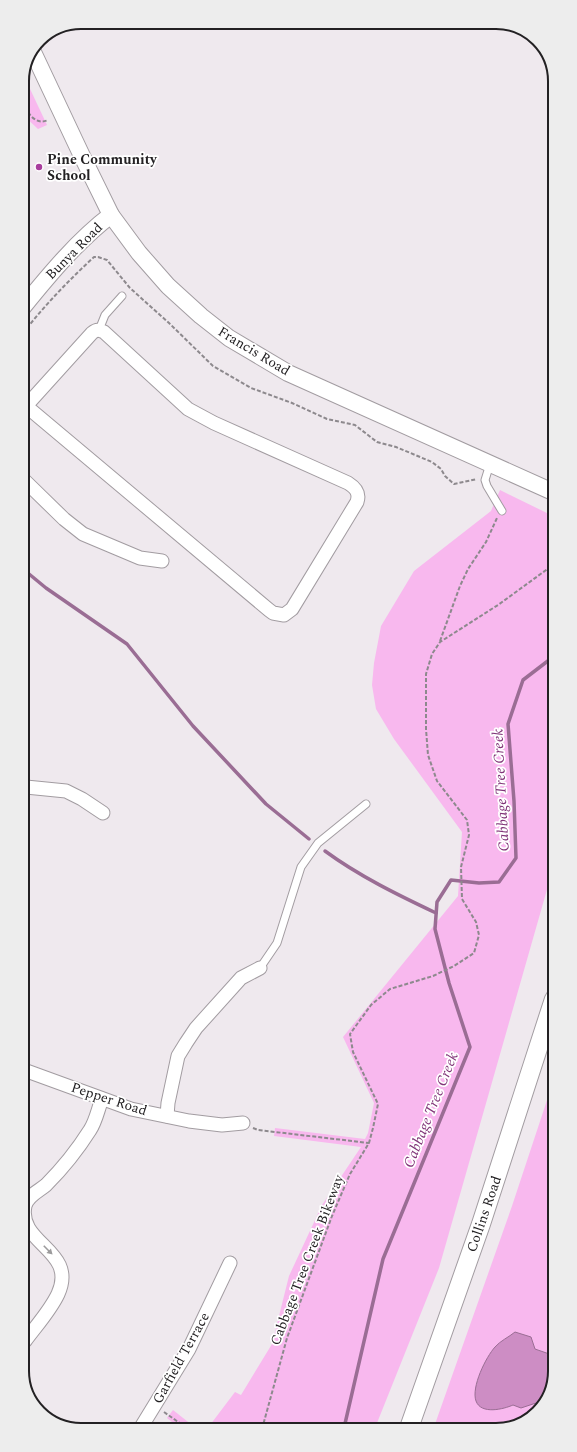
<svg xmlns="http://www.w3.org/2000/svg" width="577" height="1452" viewBox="0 0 577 1452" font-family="Spectral,serif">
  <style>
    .green { fill: #f8b8ee }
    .water { fill: #cd8dc4; stroke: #9a6d94 }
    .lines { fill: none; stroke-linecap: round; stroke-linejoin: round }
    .stream { stroke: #9a6d94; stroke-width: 3.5 }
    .service-casing { stroke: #a29ca1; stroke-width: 9 }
    .minor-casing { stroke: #a29ca1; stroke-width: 15 }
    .tertiary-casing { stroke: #a29ca1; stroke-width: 18 }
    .secondary-casing { stroke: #a29ca1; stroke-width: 20 }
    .path { stroke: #8d898d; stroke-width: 2; stroke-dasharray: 4 2; stroke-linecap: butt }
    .service { stroke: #fff; stroke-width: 7 }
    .minor { stroke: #fff; stroke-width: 13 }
    .tertiary { stroke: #fff; stroke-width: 16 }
    .secondary { stroke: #fff; stroke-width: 18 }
    .oneway { fill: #9c9b9c }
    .poi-dot { fill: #a83d9d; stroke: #fff; stroke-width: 1.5 }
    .labels { text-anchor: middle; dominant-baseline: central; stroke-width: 3.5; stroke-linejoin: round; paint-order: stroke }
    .poi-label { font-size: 14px; font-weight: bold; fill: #232123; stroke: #fff; text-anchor: start }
    .street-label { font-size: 14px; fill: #232123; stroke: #fff }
    .water-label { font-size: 15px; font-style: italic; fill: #803478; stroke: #fff }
    .rim { fill: none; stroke: #232123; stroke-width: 2 }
  </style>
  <rect width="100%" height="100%" fill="#efe9ee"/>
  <g class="green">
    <polygon points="23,74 47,125 38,129 22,114 22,77"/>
    <polygon points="500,490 553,516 554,865 439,1268 375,1428 207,1429 235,1392 241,1395 272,1344 289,1276 322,1205 361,1147 274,1136 275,1128 365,1139 368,1133 374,1103 343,1037 458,896 462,832 394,739 376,709 372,685 374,663 381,626 414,571 491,511"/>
    <polygon points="554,1079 555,1356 535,1349 484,1364 476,1384 476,1401 504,1408 513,1405 545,1400 543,1407 515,1427 434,1427 512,1206"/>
    <polygon points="173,1410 197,1429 181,1429 167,1418"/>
  </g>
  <path class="water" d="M 515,1332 L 531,1337 L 535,1349 L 555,1356 L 555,1371 L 545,1400 L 521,1408 L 513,1405 C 504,1409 481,1415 476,1401 C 471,1387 486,1357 495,1347 C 500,1341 509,1337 515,1332 Z"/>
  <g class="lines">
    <g class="stream">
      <polyline points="23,569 46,588 127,644 193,726 266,804 309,839"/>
      <path d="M 325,851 C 359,876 398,895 436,913"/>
      <polyline points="344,1428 383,1259 470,1047 449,983 435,929 437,902 451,880 479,883 499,882 516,858 514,801 508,724 523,680 553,657"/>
    </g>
    <defs>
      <g id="service">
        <polyline points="99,330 105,315 122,296"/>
        <polyline points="490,464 485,480 487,486 502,511"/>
        <polyline points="260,968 277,943 301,867 318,843 366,804"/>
      </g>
      <g id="minor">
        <path d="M 23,404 L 26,406 L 269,610 L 273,613 L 284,615 L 292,609 L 357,502 C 360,493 356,488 348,483 L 214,423 L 188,409 L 104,332 C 99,330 97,329 92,333 L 26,406"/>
        <polyline points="23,479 64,519 83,534 140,558 162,561"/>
        <polyline points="24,788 26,787 66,791 82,799 103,813"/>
        <polyline points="24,1070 131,1109 189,1121 222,1125 243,1123"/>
        <polyline points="167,1116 168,1103 178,1056 186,1043 196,1028 241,978 260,968"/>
        <path d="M 25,1341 C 36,1326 50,1311 58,1294 C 78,1250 17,1244 25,1206 C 27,1196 39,1191 46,1185 C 62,1169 78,1149 90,1130 C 96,1121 98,1109 102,1099"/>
        <polyline points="140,1429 189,1349 230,1263"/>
      </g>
      <g id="tertiary">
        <polyline points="33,52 81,154 111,215 139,253 168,286 201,316 229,338 288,373 553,492"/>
        <path d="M 23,307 C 49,275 78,240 111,215"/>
      </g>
      <polyline id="secondary" points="409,1428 481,1224 554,999"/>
    </defs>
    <use href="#service" class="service-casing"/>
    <use href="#minor" class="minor-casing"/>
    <use href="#tertiary" class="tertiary-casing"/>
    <use href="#secondary" class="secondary-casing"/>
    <g class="path">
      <path d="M 22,102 C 27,112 35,126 48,120"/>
      <path d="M 23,333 C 45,305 68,281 94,257 L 98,257 L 107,260 L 130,288 L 169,323 L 213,366 L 251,388 L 292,403 L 327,419 L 355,425 L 377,442 L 396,447 L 432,462 L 441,469 L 445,476 L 454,484 L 477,479"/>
      <polyline points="440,641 460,586 468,569 486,542 497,518"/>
      <polyline points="253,1128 258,1130 369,1143"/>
      <polyline points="164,1412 188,1429"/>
      <polyline points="262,1429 287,1338 332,1216 350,1174 369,1143 373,1128 378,1104 353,1052 350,1034 371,1005 390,989 433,976 454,966 474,953 479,935 476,922 462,899 461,867 469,835 467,820 437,781 428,755 426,729 426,674 432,654 440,642 498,605 553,565"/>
    </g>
    <use href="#service" class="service"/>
    <use href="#minor" class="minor"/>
    <use href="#tertiary" class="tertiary"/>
    <use href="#secondary" class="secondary"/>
  </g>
  <defs><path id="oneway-solid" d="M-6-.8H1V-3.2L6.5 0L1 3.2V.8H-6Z"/></defs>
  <use class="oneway" href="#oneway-solid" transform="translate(48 1250) rotate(45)"/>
  <circle class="poi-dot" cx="39" cy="167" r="4"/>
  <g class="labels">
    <g class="poi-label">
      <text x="47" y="159">Pine Community<tspan x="47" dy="16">School</tspan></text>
    </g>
    <g class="street-label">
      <text transform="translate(74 251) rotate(-45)">Bunya Road</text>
      <text transform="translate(254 351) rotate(31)">Francis Road</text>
      <text transform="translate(109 1099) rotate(18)">Pepper Road</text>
      <text transform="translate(484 1214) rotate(-71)">Collins Road</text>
      <text transform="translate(307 1260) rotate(-69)">Cabbage Tree Creek Bikeway</text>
      <text transform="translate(181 1358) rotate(-61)">Garfield Terrace</text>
    </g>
    <g class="water-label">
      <text transform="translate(501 790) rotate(-93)">Cabbage Tree Creek</text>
      <text transform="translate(431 1110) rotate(-68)">Cabbage Tree Creek</text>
    </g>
  </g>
  <path d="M0 0H577V1452H0ZM81 29H496A52 52 0 0 1 548 81V1371A52 52 0 0 1 496 1423H81A52 52 0 0 1 29 1371V81A52 52 0 0 1 81 29Z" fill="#ededed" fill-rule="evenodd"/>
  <path class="rim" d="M81 29H496A52 52 0 0 1 548 81V1371A52 52 0 0 1 496 1423H81A52 52 0 0 1 29 1371V81A52 52 0 0 1 81 29Z"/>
</svg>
